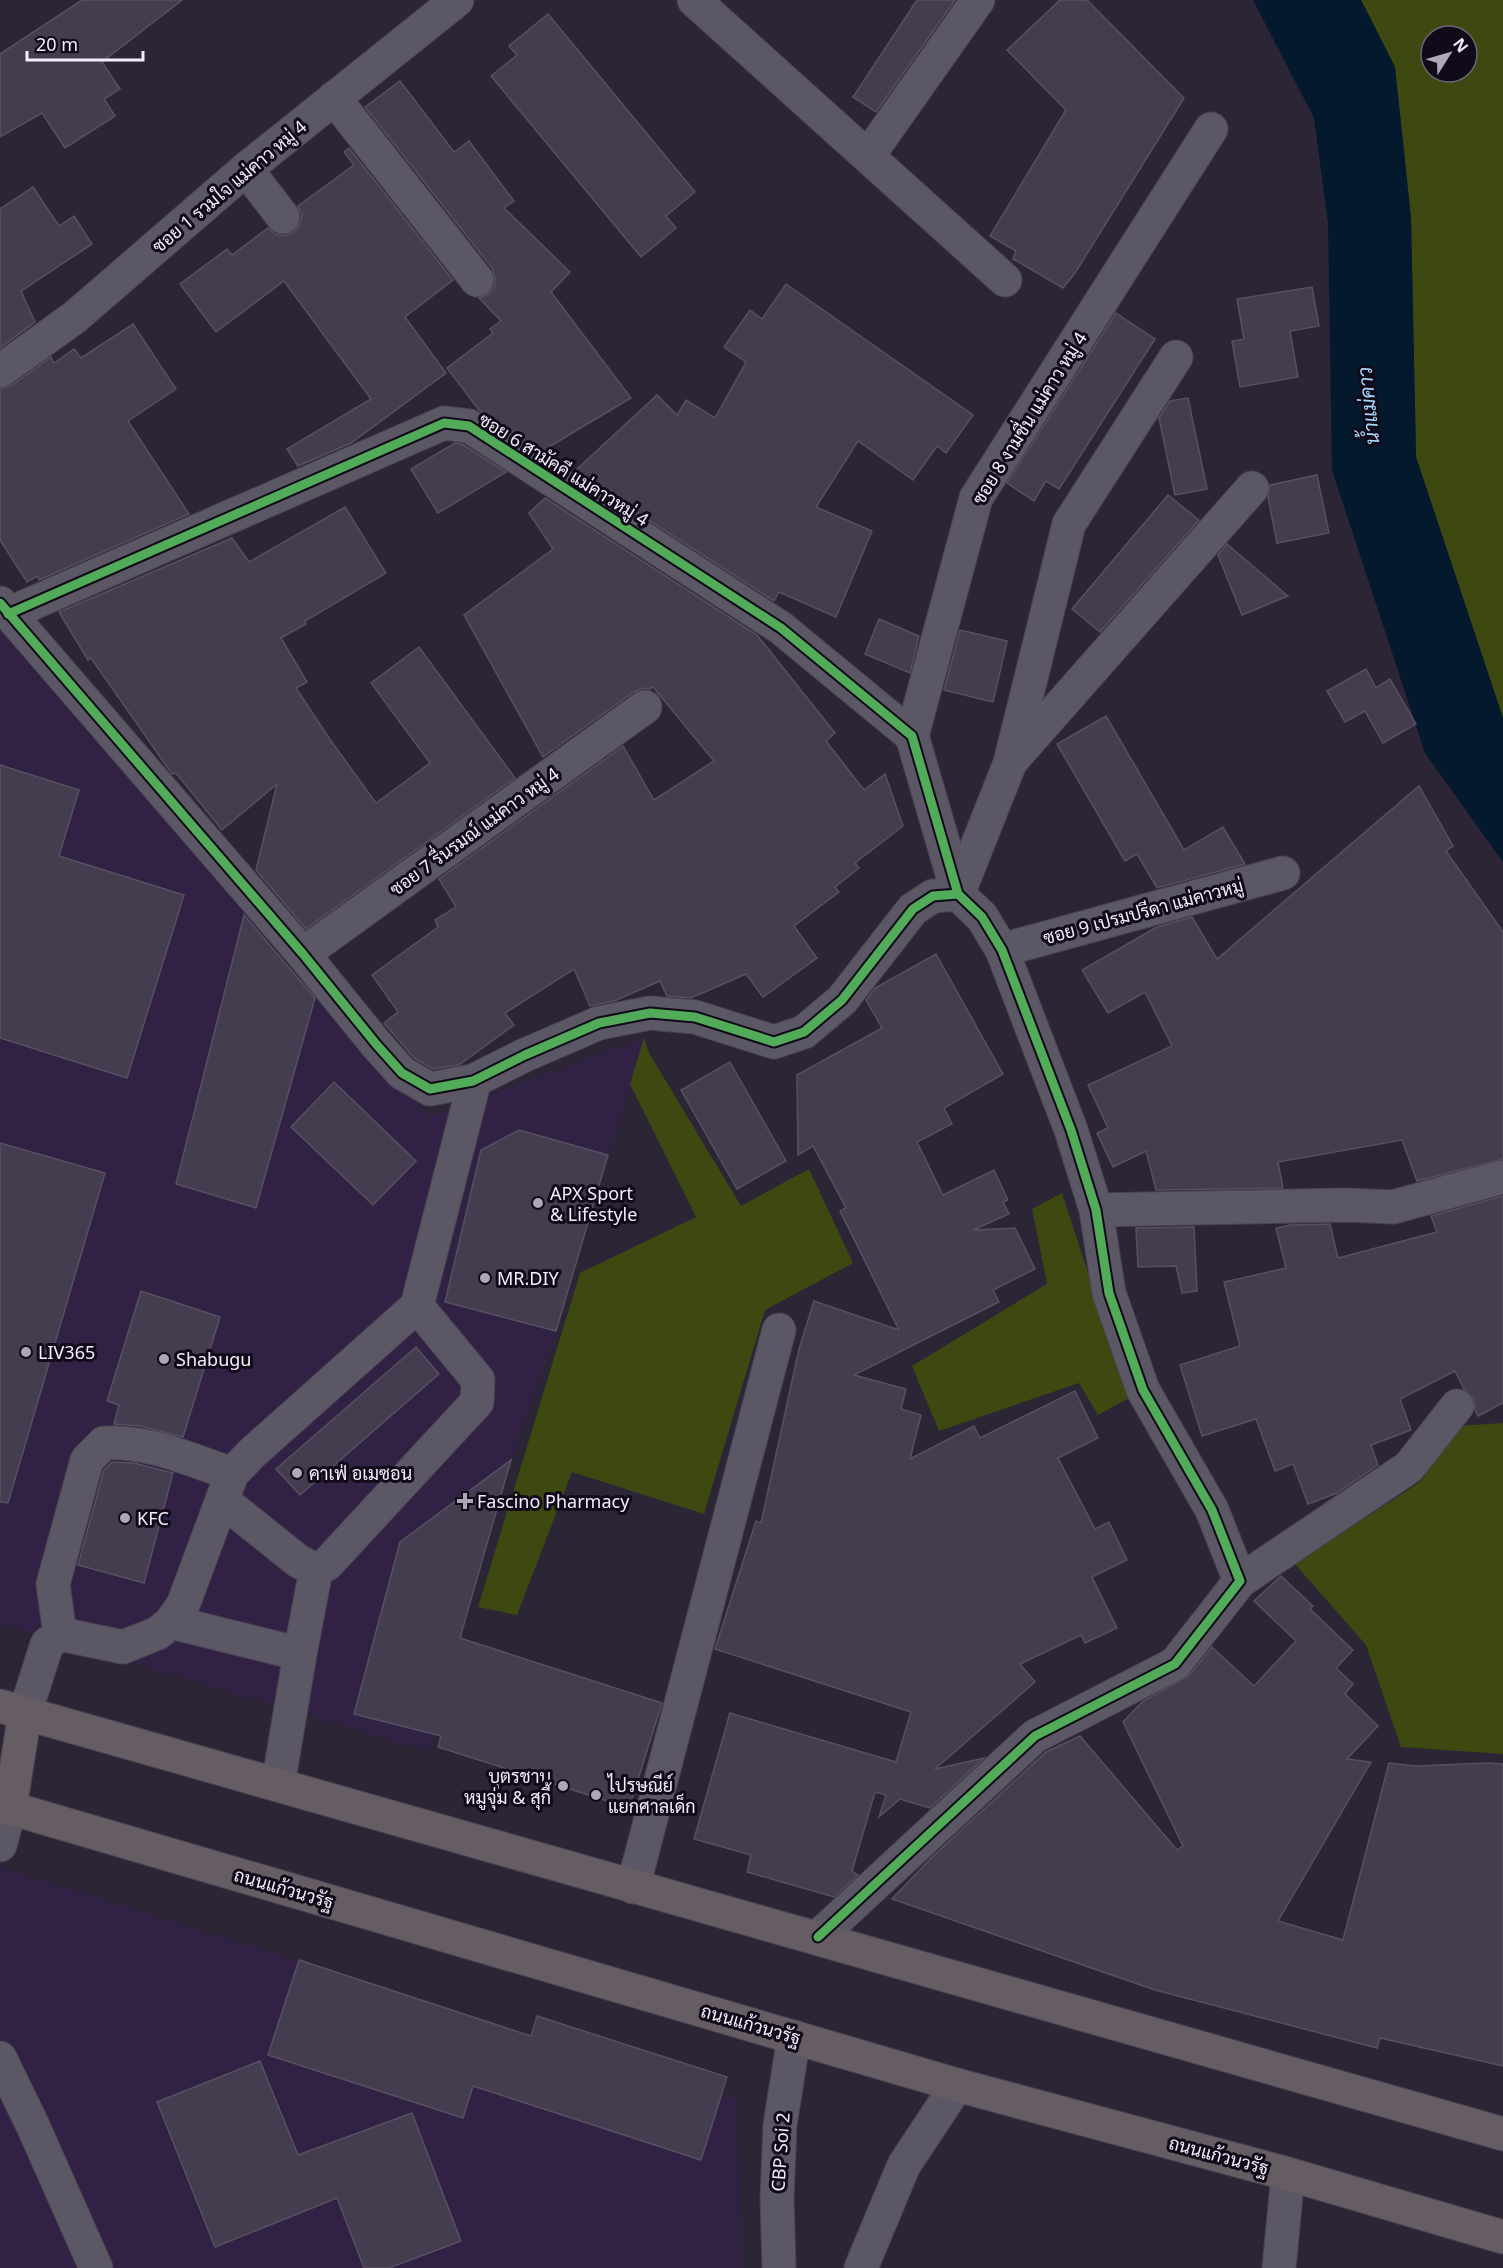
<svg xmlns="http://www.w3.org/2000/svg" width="1503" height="2268" viewBox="0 0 1503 2268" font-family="'Noto Sans',Sarabun,sans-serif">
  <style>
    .built { fill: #312245 }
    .green { fill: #3d4911; fill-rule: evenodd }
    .water { fill: #04192e }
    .building { fill: #443d4f; stroke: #565060; stroke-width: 1.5 }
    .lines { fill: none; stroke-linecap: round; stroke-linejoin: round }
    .minor-casing { stroke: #494352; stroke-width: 35 }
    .major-casing { stroke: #494352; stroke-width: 35 }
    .minor { stroke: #5c5764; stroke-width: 33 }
    .major { stroke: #665c64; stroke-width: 33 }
    .cycleway-casing { stroke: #110b19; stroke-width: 13 }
    .cycleway { stroke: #51ab58; stroke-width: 9 }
    .poi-dot { fill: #ada7b8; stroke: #110b19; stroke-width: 2 }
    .labels { text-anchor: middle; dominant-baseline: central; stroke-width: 6; stroke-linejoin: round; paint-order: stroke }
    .street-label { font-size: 18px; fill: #f3edfe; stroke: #110b19 }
    .poi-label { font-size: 18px; fill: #f3edfe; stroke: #110b19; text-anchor: start }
    .water-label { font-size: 20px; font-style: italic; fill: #a9d9ff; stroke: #110b19 }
  </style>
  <rect width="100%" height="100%" fill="#2c2536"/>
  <g class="built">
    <polygon points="0,620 430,1117 644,1038 556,1331 521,1430 428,1751 0,1623"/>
    <polygon points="0,1867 736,2099 743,2268 0,2268"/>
  </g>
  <g class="green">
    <path d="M 1361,0 L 1503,0 L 1503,718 L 1416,457 L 1411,218 L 1395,67 ZM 1431,36 L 1467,36 L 1467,72 L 1431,72 Z"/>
    <polygon points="644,1038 649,1053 741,1206 809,1169 853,1263 765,1310 704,1514 572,1472 517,1615 478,1607 580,1273 696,1217 630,1084"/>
    <polygon points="1062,1193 1129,1398 1098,1415 1079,1383 939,1431 912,1366 1047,1284 1032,1209"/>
    <polygon points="1503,1423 1503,1754 1401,1747 1366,1645 1295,1564 1420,1482 1458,1426"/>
  </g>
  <polygon class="water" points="1253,0 1361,0 1395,67 1411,218 1416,457 1503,718 1503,862 1425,753 1332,470 1328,223 1314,118"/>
  <g class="building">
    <polygon points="82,0 182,0 102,62 120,89 104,99 115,116 65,148 42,113 0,137 0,54"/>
    <polygon points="917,0 955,0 876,112 853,97"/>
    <polygon points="1060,0 1087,0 1184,98 1075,273 1063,288 1013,259 1016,251 990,236 1066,110 1007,50"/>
    <polygon points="548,14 695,192 666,216 676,228 641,257 491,76 517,55 509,46"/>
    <polygon points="400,81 454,152 469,141 514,201 504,208 570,272 551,292 631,398 542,451 479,410 447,368 493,333 490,329 501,321 479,298 489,294 495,286 495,277 492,268 365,107"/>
    <polygon points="349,148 453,280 405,317 446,373 351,443 298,466 287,449 371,399 284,281 216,332 180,284 227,249 232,255 268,228 275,234 285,236 295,231 300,224 302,215 298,206 354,165 344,152"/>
    <polygon points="33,187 59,226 74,216 92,244 21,291 35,322 0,348 0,209"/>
    <polygon points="786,284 973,415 946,453 937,446 913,480 858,441 816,507 872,531 836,617 779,592 774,601 574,472 657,395 677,415 686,400 715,418 746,362 724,347 750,310 762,319"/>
    <polygon points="1312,287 1319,326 1290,331 1298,377 1240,387 1232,341 1244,339 1237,299"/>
    <polygon points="1116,313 1155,339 1059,489 1046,481 1034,501 1007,483"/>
    <polygon points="133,324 176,389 128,421 189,514 39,580 37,576 27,582 0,540 0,389 11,386 51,357 54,363 74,349 81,358"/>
    <polygon points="1188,398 1207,489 1175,495 1159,418 1170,401"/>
    <polygon points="455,443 462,444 506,472 438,513 411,469"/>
    <polygon points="1317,475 1329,533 1277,543 1268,497 1270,485"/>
    <polygon points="1168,495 1199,520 1100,632 1072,609"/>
    <polygon points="545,498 757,635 835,733 826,741 864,790 885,774 903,826 855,863 859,868 835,887 839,892 794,926 817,958 763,997 746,974 691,998 667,996 660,981 614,1001 590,1006 574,969 505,1013 514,1025 459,1065 433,1069 414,1058 384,1023 398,1012 372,975 438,927 435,920 456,907 439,879 623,746 654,800 714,761 653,687 650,689 643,688 634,692 543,757 464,615 553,549 529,513"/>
    <polygon points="345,507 386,573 305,621 306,624 281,638 307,682 296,688 329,738 376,803 430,763 371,683 419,647 515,778 306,929 256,870 277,784 222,830 176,773 172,774 91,658 88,660 59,612 232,538 249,562"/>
    <polygon points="1227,544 1288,596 1242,615 1218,555"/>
    <polygon points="879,619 919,636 910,673 865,654"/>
    <polygon points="960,630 1007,641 993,702 944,690"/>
    <polygon points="1366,669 1376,688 1390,679 1416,724 1383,743 1365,711 1345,722 1327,691"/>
    <polygon points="1106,716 1184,850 1223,827 1245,864 1157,888 1137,854 1125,861 1057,744"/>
    <polygon points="0,765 79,790 59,856 184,895 127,1078 0,1038"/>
    <polygon points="1419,786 1453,846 1446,851 1503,932 1503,1159 1417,1181 1402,1140 1278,1162 1283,1188 1156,1190 1146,1151 1113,1167 1097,1133 1108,1128 1088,1085 1172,1046 1145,992 1108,1013 1082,970 1157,927 1192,917 1217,959"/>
    <polygon points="244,915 315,998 256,1208 176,1184"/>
    <polygon points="936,954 1003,1074 944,1108 952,1124 917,1142 943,1195 994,1170 1008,1200 1003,1202 1009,1214 973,1230 1015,1228 1035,1269 993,1290 999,1302 854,1375 906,1389 901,1409 921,1415 910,1459 974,1426 980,1438 1075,1391 1098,1438 1058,1458 1095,1529 1109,1522 1127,1560 1092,1577 1117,1628 1085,1643 1081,1635 1020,1664 1035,1682 935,1769 984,1758 930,1808 900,1799 879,1817 886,1795 875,1792 852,1871 858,1875 834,1897 747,1872 751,1855 694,1839 730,1713 896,1762 911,1712 715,1649 756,1521 761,1523 799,1349 814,1301 899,1330 840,1211 846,1208 813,1146 798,1155 797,1075 882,1028 866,1000 875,988"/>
    <polygon points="730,1062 786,1161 737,1189 681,1090"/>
    <polygon points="334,1082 416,1161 373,1205 291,1127"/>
    <polygon points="519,1130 608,1155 556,1331 445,1302 481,1150"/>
    <polygon points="0,1143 105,1173 8,1503 0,1502"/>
    <polygon points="1503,1196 1503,1403 1478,1416 1475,1410 1474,1399 1464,1389 1455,1371 1400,1399 1411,1430 1371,1445 1378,1465 1337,1493 1308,1504 1293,1464 1275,1471 1256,1419 1202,1436 1180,1365 1240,1346 1224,1282 1286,1268 1276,1228 1290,1225 1330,1224 1338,1258 1437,1232 1431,1216"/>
    <polygon points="1194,1227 1197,1291 1182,1293 1176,1266 1138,1267 1136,1228"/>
    <polygon points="141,1291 220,1317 183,1437 140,1426 114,1424 119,1405 107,1401"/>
    <polygon points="416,1347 439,1374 300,1495 276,1469"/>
    <polygon points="511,1460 460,1638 662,1703 629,1808 438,1747 441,1736 354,1714 400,1542"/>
    <polygon points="112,1462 134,1463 173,1473 144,1583 78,1565 104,1470"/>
    <polygon points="1281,1576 1313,1606 1310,1609 1353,1650 1336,1668 1353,1684 1345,1694 1378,1726 1347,1759 1371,1762 1278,1921 1343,1940 1389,1763 1416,1766 1487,1763 1503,1764 1503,2066 1380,2038 1377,2048 1155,1990 892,1899 931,1858 1046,1752 1080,1736 1177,1850 1183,1846 1123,1722 1142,1702 1189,1676 1212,1647 1254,1686 1296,1641 1254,1601"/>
    <polygon points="299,1960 531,2036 537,2016 727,2077 701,2160 473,2086 463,2118 268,2055"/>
    <polygon points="260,2061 298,2155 412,2113 461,2241 389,2268 364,2268 337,2198 215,2247 157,2102"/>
  </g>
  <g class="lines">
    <defs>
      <g id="minor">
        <polyline points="694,0 1005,280"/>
        <polyline points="334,98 477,280"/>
        <polyline points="868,156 978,0"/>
        <polyline points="246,169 283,217"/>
        <polyline points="0,371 75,317 246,169 457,0"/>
        <polyline points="0,603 303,954 376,1044 402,1073 430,1089 473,1081 525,1055 599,1023 650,1013 695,1017 774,1042 804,1032 842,1000 913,909 933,896 958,894 982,917 1002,950 1071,1130 1096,1210 1109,1293 1143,1390 1212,1510 1240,1581 1175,1664 1035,1736 818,1937"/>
        <polyline points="8,614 444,423 469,426 781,628 912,736 958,894"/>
        <polyline points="912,736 976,498 1211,129"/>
        <polyline points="1013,759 1252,488"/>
        <polyline points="958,894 1010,763 1069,524 1176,357"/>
        <polyline points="1002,950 1283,873"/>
        <polyline points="303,954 645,707"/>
        <polyline points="1096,1210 1347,1205 1393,1207 1503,1177"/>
        <polyline points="222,1500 232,1474 251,1454 417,1306 472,1091 473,1081"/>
        <polyline points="1240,1581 1409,1467 1457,1406"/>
        <polyline points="171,1622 300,1654 316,1570 327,1564 477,1402 478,1380 417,1306"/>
        <path d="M 60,1634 L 53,1584 L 87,1460 L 104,1443 C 148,1440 191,1460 232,1474"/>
        <polyline points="25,1713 47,1644 60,1634 123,1647 158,1633 171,1622 183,1605 222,1500 298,1561 316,1570"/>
        <polyline points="278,1785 300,1654"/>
        <polyline points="0,1845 10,1808"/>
        <polyline points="633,1887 779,1330"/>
        <polyline points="0,2058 33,2126 96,2268"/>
        <polyline points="779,2268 777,2198 780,2125 794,2037"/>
        <polyline points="861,2268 904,2165 957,2085"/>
        <polyline points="1279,2268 1288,2174"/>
      </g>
      <g id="major">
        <path d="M 0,1706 C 501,1849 1002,1990 1503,2134"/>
        <polyline points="0,1805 957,2085 1288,2174 1503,2237"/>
        <polyline points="10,1808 25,1713"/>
      </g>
    </defs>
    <use href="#minor" class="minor-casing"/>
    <use href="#major" class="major-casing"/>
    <use href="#minor" class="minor"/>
    <use href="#major" class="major"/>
    <defs>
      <g id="cycleway">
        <polyline points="0,603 303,954 376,1044 402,1073 430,1089 473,1081 525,1055 599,1023 650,1013 695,1017 774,1042 804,1032 842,1000 913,909 933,896 958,894 982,917 1002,950 1071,1130 1096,1210 1109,1293 1143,1390 1212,1510 1240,1581 1175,1664 1035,1736 818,1937"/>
        <polyline points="8,614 444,423 469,426 781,628 912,736 958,894"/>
      </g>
    </defs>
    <use href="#cycleway" class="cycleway-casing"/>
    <use href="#cycleway" class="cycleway"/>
  </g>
  <g class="poi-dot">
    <circle cx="538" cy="1203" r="6"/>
    <circle cx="485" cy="1278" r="6"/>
    <circle cx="26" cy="1352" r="6"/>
    <circle cx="164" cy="1359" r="6"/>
    <circle cx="297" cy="1473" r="6"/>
    <path d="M462 1492h6v6h6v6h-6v6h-6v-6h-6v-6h6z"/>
    <circle cx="125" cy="1518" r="6"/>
    <circle cx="563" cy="1786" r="6"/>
    <circle cx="596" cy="1795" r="6"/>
  </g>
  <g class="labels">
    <g class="street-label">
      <text transform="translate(229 186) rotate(-40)">ซอย 1 รวมใจ แม่คาว หมู่ 4</text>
      <text transform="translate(1029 418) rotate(-58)">ซอย 8 งามชื่น แม่คาว หมู่ 4</text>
      <text transform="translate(564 469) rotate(32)">ซอย 6 สามัคคี แม่คาวหมู่ 4</text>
      <text transform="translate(474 831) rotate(-36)">ซอย 7 รื่นรมณ์ แม่คาว หมู่ 4</text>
      <text transform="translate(1143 911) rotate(-15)">ซอย 9 เปรมปรีดา แม่คาวหมู่</text>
      <text transform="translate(284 1888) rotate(16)">ถนนแก้วนวรัฐ</text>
      <text transform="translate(751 2024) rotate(16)">ถนนแก้วนวรัฐ</text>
      <text transform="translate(780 2152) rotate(-86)">CBP Soi 2</text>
      <text transform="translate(1219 2155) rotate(15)">ถนนแก้วนวรัฐ</text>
    </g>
    <g class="poi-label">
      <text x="550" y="1193">APX Sport<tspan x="550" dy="21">&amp; Lifestyle</tspan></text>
      <text x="497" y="1278">MR.DIY</text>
      <text x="38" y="1352">LIV365</text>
      <text x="176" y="1359">Shabugu</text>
      <text x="309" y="1473">คาเฟ่ อเมซอน</text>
      <text x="477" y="1501">Fascino Pharmacy</text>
      <text x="137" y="1518">KFC</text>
      <text x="551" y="1776" text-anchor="end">บุตรชาบู<tspan x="551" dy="21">หมูจุ่ม &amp; สุกี้</tspan></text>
      <text x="608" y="1785">ไปรษณีย์<tspan x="608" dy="21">แยกศาลเด็ก</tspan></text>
    </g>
    <g class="water-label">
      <text transform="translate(1368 406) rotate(-96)">น้ำแม่คาว</text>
    </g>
  </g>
  <g transform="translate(1449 54) rotate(53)"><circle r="28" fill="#110b19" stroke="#6b6575" stroke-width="1.5"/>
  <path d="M0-4.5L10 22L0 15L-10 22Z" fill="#ada7b8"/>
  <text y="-9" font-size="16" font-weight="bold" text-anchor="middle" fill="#f3edfe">N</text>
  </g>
  <path d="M27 51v9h116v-9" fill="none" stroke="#f3edfe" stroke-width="3"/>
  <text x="36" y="51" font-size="18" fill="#f3edfe" stroke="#110b19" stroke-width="4.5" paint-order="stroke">20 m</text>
</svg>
